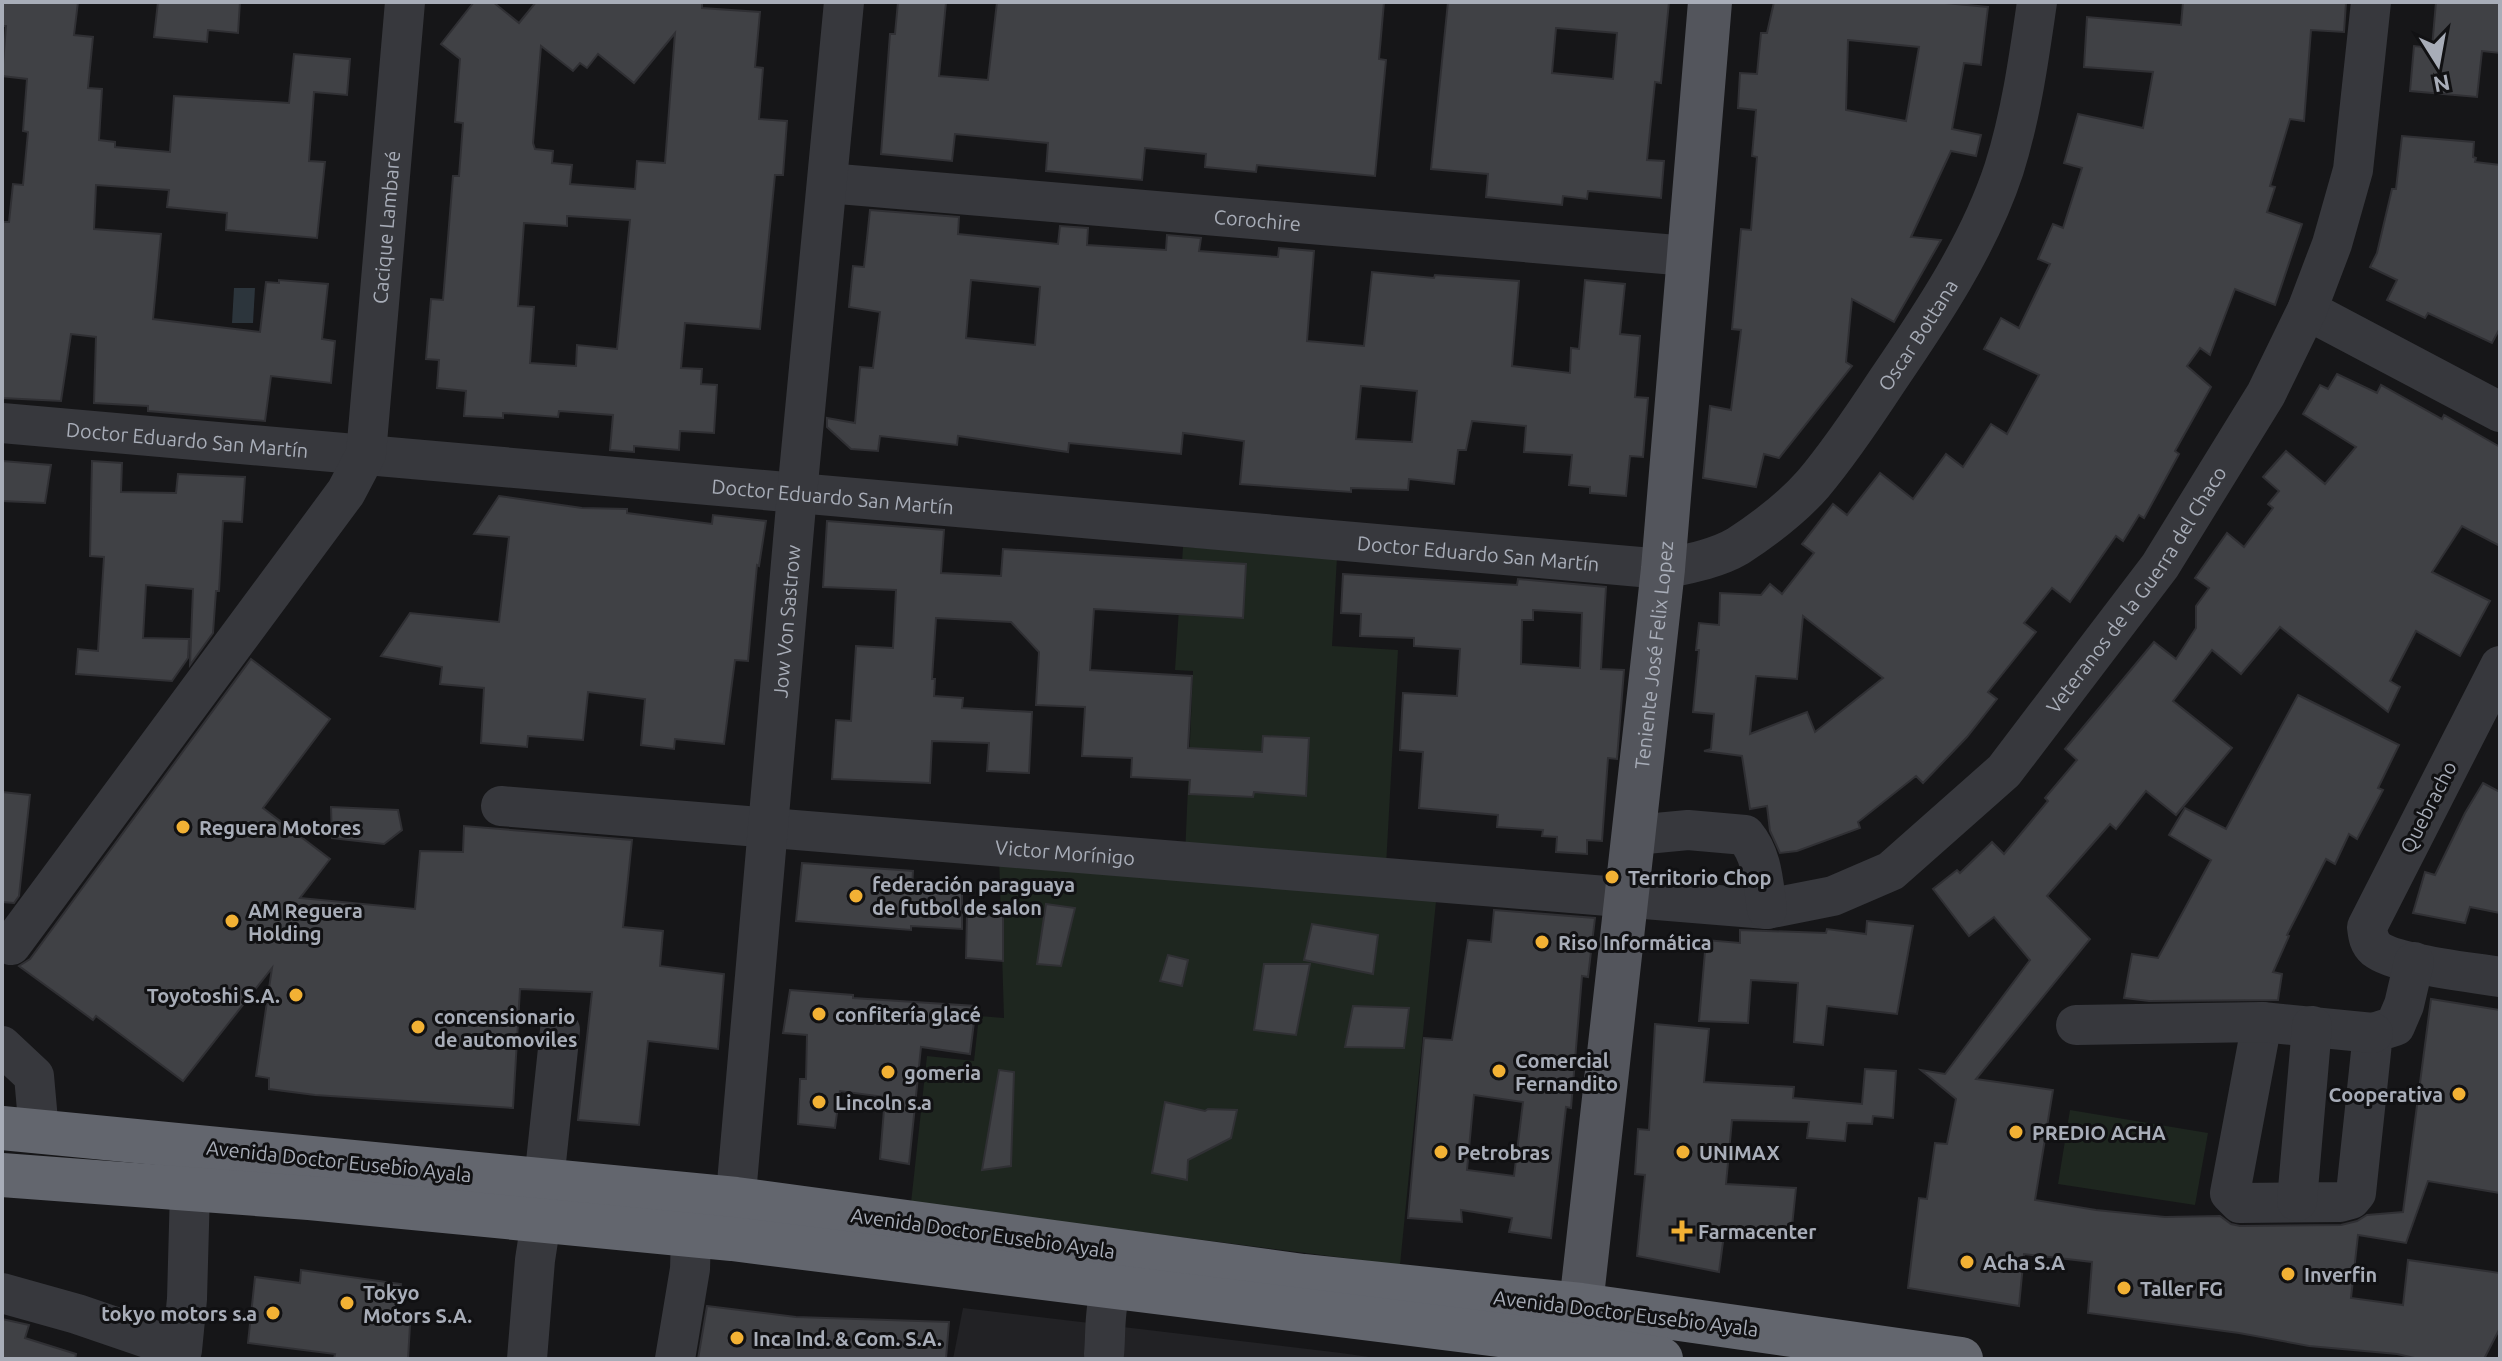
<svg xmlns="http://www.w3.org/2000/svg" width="2502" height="1361" viewBox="0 0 2502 1361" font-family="Ubuntu,sans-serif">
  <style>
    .built { fill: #222225 }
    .green { fill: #1e261f }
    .water { fill: #2c353c }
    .building { fill: #404145; stroke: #303034; stroke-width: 2; fill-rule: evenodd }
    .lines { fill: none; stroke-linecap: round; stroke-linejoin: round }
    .minor { stroke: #37383d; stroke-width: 40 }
    .major { stroke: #53555c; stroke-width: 44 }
    .highway { stroke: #63666e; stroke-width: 44 }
    .poi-dot { fill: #f2b134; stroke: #111113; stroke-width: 3 }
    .labels { text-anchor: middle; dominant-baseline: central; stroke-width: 6; stroke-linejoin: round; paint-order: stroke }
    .street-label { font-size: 20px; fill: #a8adb8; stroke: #111113 }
    .poi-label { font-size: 20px; font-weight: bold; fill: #a8adb8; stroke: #111113; text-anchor: start }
  </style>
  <rect width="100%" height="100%" fill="#161618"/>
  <polygon class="built" points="963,1308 1341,1353 1383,1359 953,1359"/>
  <g class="green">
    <polygon points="1183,547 1337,557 1332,646 1398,650 1386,866 1185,856 1193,671 1175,670"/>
    <polygon points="999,854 1437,891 1400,1265 911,1203 927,1056 974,1061 979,1016 1004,1018"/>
    <polygon points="2070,1110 2208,1133 2195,1205 2058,1184"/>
  </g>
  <polygon class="water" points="234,288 255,288 253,323 232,323"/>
  <g class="building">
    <polygon points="2,2 78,2 74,35 93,37 88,88 102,89 99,140 115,142 115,147 170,152 174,96 289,103 294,54 350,59 347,95 314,92 309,161 325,162 317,238 226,230 227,213 167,207 169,190 96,185 94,229 161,234 153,319 260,332 266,282 279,283 279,280 328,284 322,339 335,341 331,383 271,376 265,421 148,411 148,406 94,403 96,337 71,334 61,401 2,398 2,222 9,222 13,184 23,185 28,132 23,131 27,79 2,76 6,26 2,26"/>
    <polygon points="158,2 240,2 238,33 208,30 207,42 154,37"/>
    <path d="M 474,2 L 493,2 L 519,23 L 536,2 L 702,2 L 702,8 L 760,12 L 755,67 L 763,68 L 759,119 L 787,121 L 783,175 L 775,175 L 760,329 L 685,323 L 681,368 L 702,369 L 701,384 L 717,385 L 714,433 L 680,431 L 679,450 L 634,446 L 634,452 L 610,450 L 613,415 L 559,411 L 558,417 L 503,413 L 503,418 L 464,416 L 466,391 L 437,388 L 439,360 L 426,359 L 431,299 L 443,300 L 453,176 L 459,176 L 463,123 L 455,122 L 460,59 L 441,44 ZM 675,33 L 665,163 L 637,161 L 635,189 L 570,184 L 572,165 L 552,163 L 553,151 L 535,149 L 533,143 L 541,46 L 573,71 L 580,63 L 587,68 L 598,54 L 634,83 ZM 567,216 L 630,220 L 617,349 L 577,345 L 576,366 L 530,363 L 534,307 L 518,306 L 524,223 L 567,226 Z"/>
    <polygon points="898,2 946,2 939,76 988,80 997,2 1384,2 1379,59 1386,60 1375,176 1257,165 1256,172 1205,167 1206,154 1145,148 1142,180 1046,171 1048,143 955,134 952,161 881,154 890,34 895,34"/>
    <path d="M 1448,2 L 1669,2 L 1661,83 L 1655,82 L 1647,160 L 1664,161 L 1661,198 L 1588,191 L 1587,199 L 1563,196 L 1562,205 L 1486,197 L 1488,174 L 1431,169 ZM 1556,28 L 1617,33 L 1613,79 L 1552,73 Z"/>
    <path d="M 1774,2 L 1935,2 L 1988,7 L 1981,65 L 1964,63 L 1952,129 L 1981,135 L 1976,156 L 1951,151 L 1911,237 L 1941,240 L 1894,322 L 1852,299 L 1846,362 L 1852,366 L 1779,458 L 1764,454 L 1756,487 L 1703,478 L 1710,406 L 1731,410 L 1741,330 L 1732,329 L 1741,229 L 1751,230 L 1757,157 L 1752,156 L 1756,110 L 1738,108 L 1740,73 L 1757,74 L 1761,33 L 1767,33 ZM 1848,40 L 1919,47 L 1906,121 L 1846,110 Z"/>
    <path d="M 2183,2 L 2346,2 L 2344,32 L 2311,30 L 2304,121 L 2290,119 L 2270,186 L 2275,187 L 2267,212 L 2302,224 L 2275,305 L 2235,289 L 2210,355 L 2200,348 L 2187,366 L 2211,387 L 2175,451 L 2179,454 L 2144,518 L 2139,515 L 2123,541 L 2116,536 L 2070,602 L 2052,588 L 2024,623 L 2036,632 L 1988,692 L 1997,699 L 1967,737 L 1923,783 L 1916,776 L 1858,822 L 1860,828 L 1797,851 L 1780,853 L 1770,831 L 1767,806 L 1750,809 L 1742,756 L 1704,751 L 1711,749 L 1714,714 L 1693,712 L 1699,650 L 1696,650 L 1699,623 L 1719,625 L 1720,593 L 1761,595 L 1770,584 L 1782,594 L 1814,553 L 1802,544 L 1833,504 L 1847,515 L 1880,473 L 1913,499 L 1946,454 L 1963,467 L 1991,424 L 2007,434 L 2039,375 L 1984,349 L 2001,318 L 2019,328 L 2050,264 L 2038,259 L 2053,224 L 2063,228 L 2082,168 L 2064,163 L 2078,114 L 2143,128 L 2153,72 L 2084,67 L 2087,17 L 2181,25 ZM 1803,616 L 1883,678 L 1815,732 L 1807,712 L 1750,734 L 1756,676 L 1797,679 Z"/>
    <polygon points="2436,2 2500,2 2500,53 2482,51 2477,97 2410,91 2414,46 2432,48"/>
    <polygon points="2402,136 2474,142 2473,157 2476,158 2475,162 2500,165 2500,328 2492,343 2428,313 2425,318 2387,300 2397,280 2370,267 2377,253 2392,189 2396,189"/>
    <path d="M 870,210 L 959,217 L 958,234 L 1058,244 L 1060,226 L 1088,228 L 1087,245 L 1166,250 L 1167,235 L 1201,238 L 1199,251 L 1278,257 L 1279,248 L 1314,251 L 1307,341 L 1364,346 L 1372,272 L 1434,278 L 1435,275 L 1519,281 L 1512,366 L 1570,373 L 1571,348 L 1579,349 L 1585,280 L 1625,284 L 1620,334 L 1640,336 L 1635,397 L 1648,398 L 1643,457 L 1630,456 L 1626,496 L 1590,493 L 1590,487 L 1569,485 L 1572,455 L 1524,452 L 1526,426 L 1472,421 L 1466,450 L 1458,450 L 1454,484 L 1409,479 L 1408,490 L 1351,488 L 1351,492 L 1240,484 L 1244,441 L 1183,433 L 1181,454 L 1069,443 L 1068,452 L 958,436 L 957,445 L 880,436 L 878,451 L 851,449 L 827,427 L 827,418 L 855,423 L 860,367 L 873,368 L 880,312 L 849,307 L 853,266 L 864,267 ZM 971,280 L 1040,287 L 1035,345 L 966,338 ZM 1361,386 L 1417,391 L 1412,442 L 1356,439 Z"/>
    <polygon points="2337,374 2377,393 2381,385 2442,419 2444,415 2500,447 2500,546 2462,526 2432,572 2490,601 2460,656 2416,631 2390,681 2400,687 2388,712 2280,627 2241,674 2212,650 2173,701 2232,748 2176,815 2146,791 2116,829 2110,824 2047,896 2090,939 1976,1079 2053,1090 2035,1200 2096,1210 2165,1217 2220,1216 2231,1224 2240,1226 2341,1225 2357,1221 2367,1215 2403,1212 2431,999 2500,1010 2500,1193 2428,1181 2406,1243 2358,1235 2351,1298 2403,1305 2408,1260 2500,1273 2500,1328 2484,1359 2419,1359 2397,1354 2309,1346 2239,1333 2088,1313 2092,1262 2024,1254 2019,1306 1908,1288 1919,1198 1927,1199 1935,1143 1947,1144 1956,1099 1921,1070 1945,1074 2030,960 1994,917 1969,936 1933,889 1957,870 1960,873 1992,842 2004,854 2048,801 2045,798 2077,760 2065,749 2154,642 2176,659 2196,628 2196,606 2209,588 2195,578 2227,533 2244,547 2273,508 2268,504 2279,491 2263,477 2286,451 2325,484 2356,447 2303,414 2320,385 2328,389"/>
    <polygon points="2,461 51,465 45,503 2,501"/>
    <polygon points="92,461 122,463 121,492 176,493 178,474 245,477 242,522 223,521 219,591 216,591 213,633 190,665 193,589 146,585 143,638 189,639 188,658 172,681 76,674 78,649 98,651 104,557 90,556"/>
    <polygon points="499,496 582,508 627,509 627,513 712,524 713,515 766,521 759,566 757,565 748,661 735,660 724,744 675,739 674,749 641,745 645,699 588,692 583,740 528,736 527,747 481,743 484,688 440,684 442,667 381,656 410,613 499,622 509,537 474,534"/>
    <polygon points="827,521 944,530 941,573 1001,576 1003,549 1246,564 1243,618 1094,609 1090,670 1192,676 1188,748 1262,752 1263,736 1309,738 1306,796 1254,792 1253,797 1189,794 1190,780 1131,777 1132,758 1082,756 1085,707 1036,705 1039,652 1011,622 936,618 932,679 935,679 934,696 963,698 962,708 1032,712 1029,773 987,771 989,743 932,741 930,783 832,779 836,720 851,721 856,646 893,648 896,590 823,587"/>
    <path d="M 1343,574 L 1517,585 L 1518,579 L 1606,587 L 1601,669 L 1624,670 L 1617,759 L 1608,758 L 1602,841 L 1587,840 L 1587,854 L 1556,852 L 1557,837 L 1542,836 L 1543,830 L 1497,827 L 1498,815 L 1419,808 L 1423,752 L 1400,750 L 1403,693 L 1457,696 L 1460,649 L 1414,646 L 1414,638 L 1360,636 L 1361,614 L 1341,613 ZM 1533,610 L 1582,613 L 1580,668 L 1521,664 L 1522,620 L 1533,620 Z"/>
    <polygon points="251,659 330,719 263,808 330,859 300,898 415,909 420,851 463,852 464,826 632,840 623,927 663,931 660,966 724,974 718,1049 648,1041 639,1125 578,1120 592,992 520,989 513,1108 315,1095 269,1089 269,1078 256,1076 272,968 183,1081 96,1016 93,1020 19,966 30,959"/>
    <polygon points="2298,695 2399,745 2378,788 2383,790 2357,839 2349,834 2335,864 2326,859 2287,935 2289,936 2273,972 2282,974 2278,1000 2149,1001 2124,998 2132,954 2158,958 2211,860 2169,835 2185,808 2226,829"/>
    <polygon points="2483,783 2500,792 2500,913 2470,907 2465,923 2413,913 2425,872 2435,875 2465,813"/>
    <polygon points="2,792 30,795 19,896 14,903 2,902"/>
    <polygon points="331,807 398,810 402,830 384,844 332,838"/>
    <polygon points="802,863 913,871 912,888 962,888 962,929 911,926 911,930 796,921"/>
    <polygon points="1046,904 1075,908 1061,966 1037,964"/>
    <path d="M 1494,910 L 1595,918 L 1588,977 L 1582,976 L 1571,1108 L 1566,1107 L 1551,1238 L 1509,1232 L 1512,1218 L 1461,1210 L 1462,1222 L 1408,1218 L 1424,1038 L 1452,1040 L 1468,940 L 1491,942 ZM 1474,1095 L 1523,1102 L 1514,1176 L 1467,1170 Z"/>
    <polygon points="967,914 1003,916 1003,961 966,958"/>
    <polygon points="1867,921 1913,926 1897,1014 1827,1006 1823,1045 1794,1042 1798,983 1751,980 1748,1023 1699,1021 1706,940 1740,943 1740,930 1826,933 1827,929 1866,934"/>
    <polygon points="1312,924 1378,935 1373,974 1304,960"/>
    <polygon points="1168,955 1188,960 1182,986 1160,981"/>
    <polygon points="1264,964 1310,964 1296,1035 1254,1030"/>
    <polygon points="790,990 853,995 853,998 976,1006 970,1054 921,1047 909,1164 880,1159 885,1097 840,1091 835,1128 798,1124 800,1079 806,1079 807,1035 783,1033"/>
    <polygon points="1353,1006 1409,1008 1404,1048 1345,1047"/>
    <polygon points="1655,1024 1709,1029 1704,1082 1794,1087 1793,1098 1862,1104 1865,1069 1896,1071 1893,1118 1873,1116 1872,1124 1847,1123 1845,1141 1807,1138 1809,1122 1732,1120 1726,1184 1796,1188 1791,1236 1725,1227 1719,1272 1637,1256 1645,1175 1635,1174 1638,1129 1649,1130"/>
    <polygon points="999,1070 1014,1072 1011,1166 982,1170"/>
    <polygon points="1165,1102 1205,1111 1208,1109 1237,1110 1231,1138 1188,1160 1187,1180 1152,1173"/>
    <polygon points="301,1270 401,1284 394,1321 410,1325 408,1359 334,1359 335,1354 248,1343 255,1277 300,1283"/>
    <polygon points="707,1306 796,1317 949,1322 946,1359 698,1359"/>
    <polygon points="2,1319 29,1325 25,1338 76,1354 75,1359 2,1359"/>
  </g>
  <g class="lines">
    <g class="minor">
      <path id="s1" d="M 827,183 L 1688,256"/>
      <polyline points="2307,310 2500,412"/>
      <path id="s2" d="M 2,423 L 1663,569 C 1687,564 1716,559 1738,546 C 1764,529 1792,508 1813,484 C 1840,452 1864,416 1887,381 C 1932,315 1979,245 2004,169 C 2021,115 2029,58 2037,2"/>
      <path d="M 2500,666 L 2367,927 C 2368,936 2369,943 2376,949 C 2396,965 2472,972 2500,977"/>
      <path id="s3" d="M 501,806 L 1767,909 L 1833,896 L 1891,871 L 2004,771 L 2160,566 L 2266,394 L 2307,310 L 2332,244 L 2353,170 L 2371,2"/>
      <path d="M 1635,835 L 1688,830 L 1745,835 C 1763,857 1763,882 1767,909"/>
      <path id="s4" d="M 11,945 L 346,492 L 366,454 L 405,2"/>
      <polyline points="2262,1022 2230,1193 2240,1203 2340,1202 2351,1199 2356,1193 2373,1033 2395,1026 2404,1005 2414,962"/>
      <polyline points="2076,1025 2262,1022 2373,1033"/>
      <polyline points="2,1046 34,1076 39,1132"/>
      <polyline points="544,1181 560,1030"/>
      <polyline points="2297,1201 2312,1026"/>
      <path id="s5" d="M 733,1229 L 797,494 L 844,2"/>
      <polyline points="2,1293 77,1314 182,1350 187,1299 190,1189"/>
      <path d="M 1104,1354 C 1107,1328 1100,1273 1135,1270"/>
      <polyline points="527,1359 535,1260 541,1221"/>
      <polyline points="675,1359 690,1269 691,1236"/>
    </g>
    <path class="major" id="s6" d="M 1581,1305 L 1663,569 L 1710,2"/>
    <g class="highway">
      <polyline points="2,1128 736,1199 1303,1276 1581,1305 1961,1359"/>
      <polyline points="2,1175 309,1198 732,1239 1548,1341 1661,1359"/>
    </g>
  </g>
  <g class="poi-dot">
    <circle cx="183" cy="827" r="8"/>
    <circle cx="1612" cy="877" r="8"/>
    <circle cx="856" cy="896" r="8"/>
    <circle cx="232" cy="921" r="8"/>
    <circle cx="1542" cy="942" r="8"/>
    <circle cx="296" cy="995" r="8"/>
    <circle cx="819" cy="1014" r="8"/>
    <circle cx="418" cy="1027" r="8"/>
    <circle cx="1499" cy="1071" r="8"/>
    <circle cx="888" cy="1072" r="8"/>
    <circle cx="2459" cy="1094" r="8"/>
    <circle cx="819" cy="1102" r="8"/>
    <circle cx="2016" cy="1132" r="8"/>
    <circle cx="1441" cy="1152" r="8"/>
    <circle cx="1683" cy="1152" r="8"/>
    <path d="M1678 1219h8v8h8v8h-8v8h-8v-8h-8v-8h8z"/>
    <circle cx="1967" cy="1262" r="8"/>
    <circle cx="2288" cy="1274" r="8"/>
    <circle cx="2124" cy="1288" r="8"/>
    <circle cx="347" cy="1303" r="8"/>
    <circle cx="273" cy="1313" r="8"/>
    <circle cx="737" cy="1338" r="8"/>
  </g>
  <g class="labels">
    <g class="street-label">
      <text stroke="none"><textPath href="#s1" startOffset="432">Corochire</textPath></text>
      <text stroke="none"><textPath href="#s4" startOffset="834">Cacique Lambaré</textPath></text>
      <text stroke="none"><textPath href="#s2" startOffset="2026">Oscar Bottana</textPath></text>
      <text stroke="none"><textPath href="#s2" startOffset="186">Doctor Eduardo San Martín</textPath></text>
      <text stroke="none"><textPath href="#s2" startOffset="834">Doctor Eduardo San Martín</textPath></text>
      <text stroke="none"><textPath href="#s2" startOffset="1482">Doctor Eduardo San Martín</textPath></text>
      <text stroke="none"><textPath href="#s3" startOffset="1776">Veteranos de la Guerra del Chaco</textPath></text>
      <text stroke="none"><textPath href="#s5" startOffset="610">Jow Von Sastrow</textPath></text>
      <text stroke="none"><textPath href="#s6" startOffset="654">Teniente José Felix Lopez</textPath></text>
      <text transform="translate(2428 807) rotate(-63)">Quebracho</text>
      <text stroke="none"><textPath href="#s3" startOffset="566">Victor Morínigo</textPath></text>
      <text transform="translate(339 1161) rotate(6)">Avenida Doctor Eusebio Ayala</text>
      <text transform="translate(983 1233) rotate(8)">Avenida Doctor Eusebio Ayala</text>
      <text transform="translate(1626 1313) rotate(7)">Avenida Doctor Eusebio Ayala</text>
    </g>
    <g class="poi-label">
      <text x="199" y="827">Reguera Motores</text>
      <text x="1628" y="877">Territorio Chop</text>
      <text x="872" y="884">federación paraguaya<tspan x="872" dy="23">de futbol de salon</tspan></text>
      <text x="248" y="910">AM Reguera<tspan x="248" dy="23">Holding</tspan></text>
      <text x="1558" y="942">Riso Informática</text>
      <text x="280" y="995" text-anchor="end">Toyotoshi S.A.</text>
      <text x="835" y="1014">confitería glacé</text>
      <text x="434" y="1016">concensionario<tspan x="434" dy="23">de automoviles</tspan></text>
      <text x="1515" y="1060">Comercial<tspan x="1515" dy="23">Fernandito</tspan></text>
      <text x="904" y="1072">gomeria</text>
      <text x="2443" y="1094" text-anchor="end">Cooperativa</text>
      <text x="835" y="1102">Lincoln s.a</text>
      <text x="2032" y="1132">PREDIO ACHA</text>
      <text x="1457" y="1152">Petrobras</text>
      <text x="1699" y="1152">UNIMAX</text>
      <text x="1698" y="1231">Farmacenter</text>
      <text x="1983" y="1262">Acha S.A</text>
      <text x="2304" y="1274">Inverfin</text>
      <text x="2140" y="1288">Taller FG</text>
      <text x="363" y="1292">Tokyo<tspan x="363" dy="23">Motors S.A.</tspan></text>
      <text x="257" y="1313" text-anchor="end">tokyo motors s.a</text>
      <text x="753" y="1338">Inca Ind. &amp; Com. S.A.</text>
    </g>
  </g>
  <rect width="2502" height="1361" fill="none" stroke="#a8adb8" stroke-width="8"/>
  <g transform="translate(2438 64) rotate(169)" stroke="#111113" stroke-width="6" paint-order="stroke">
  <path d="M0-6L14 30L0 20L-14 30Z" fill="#a8adb8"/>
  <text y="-12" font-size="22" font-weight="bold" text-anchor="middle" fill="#a8adb8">N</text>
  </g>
</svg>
